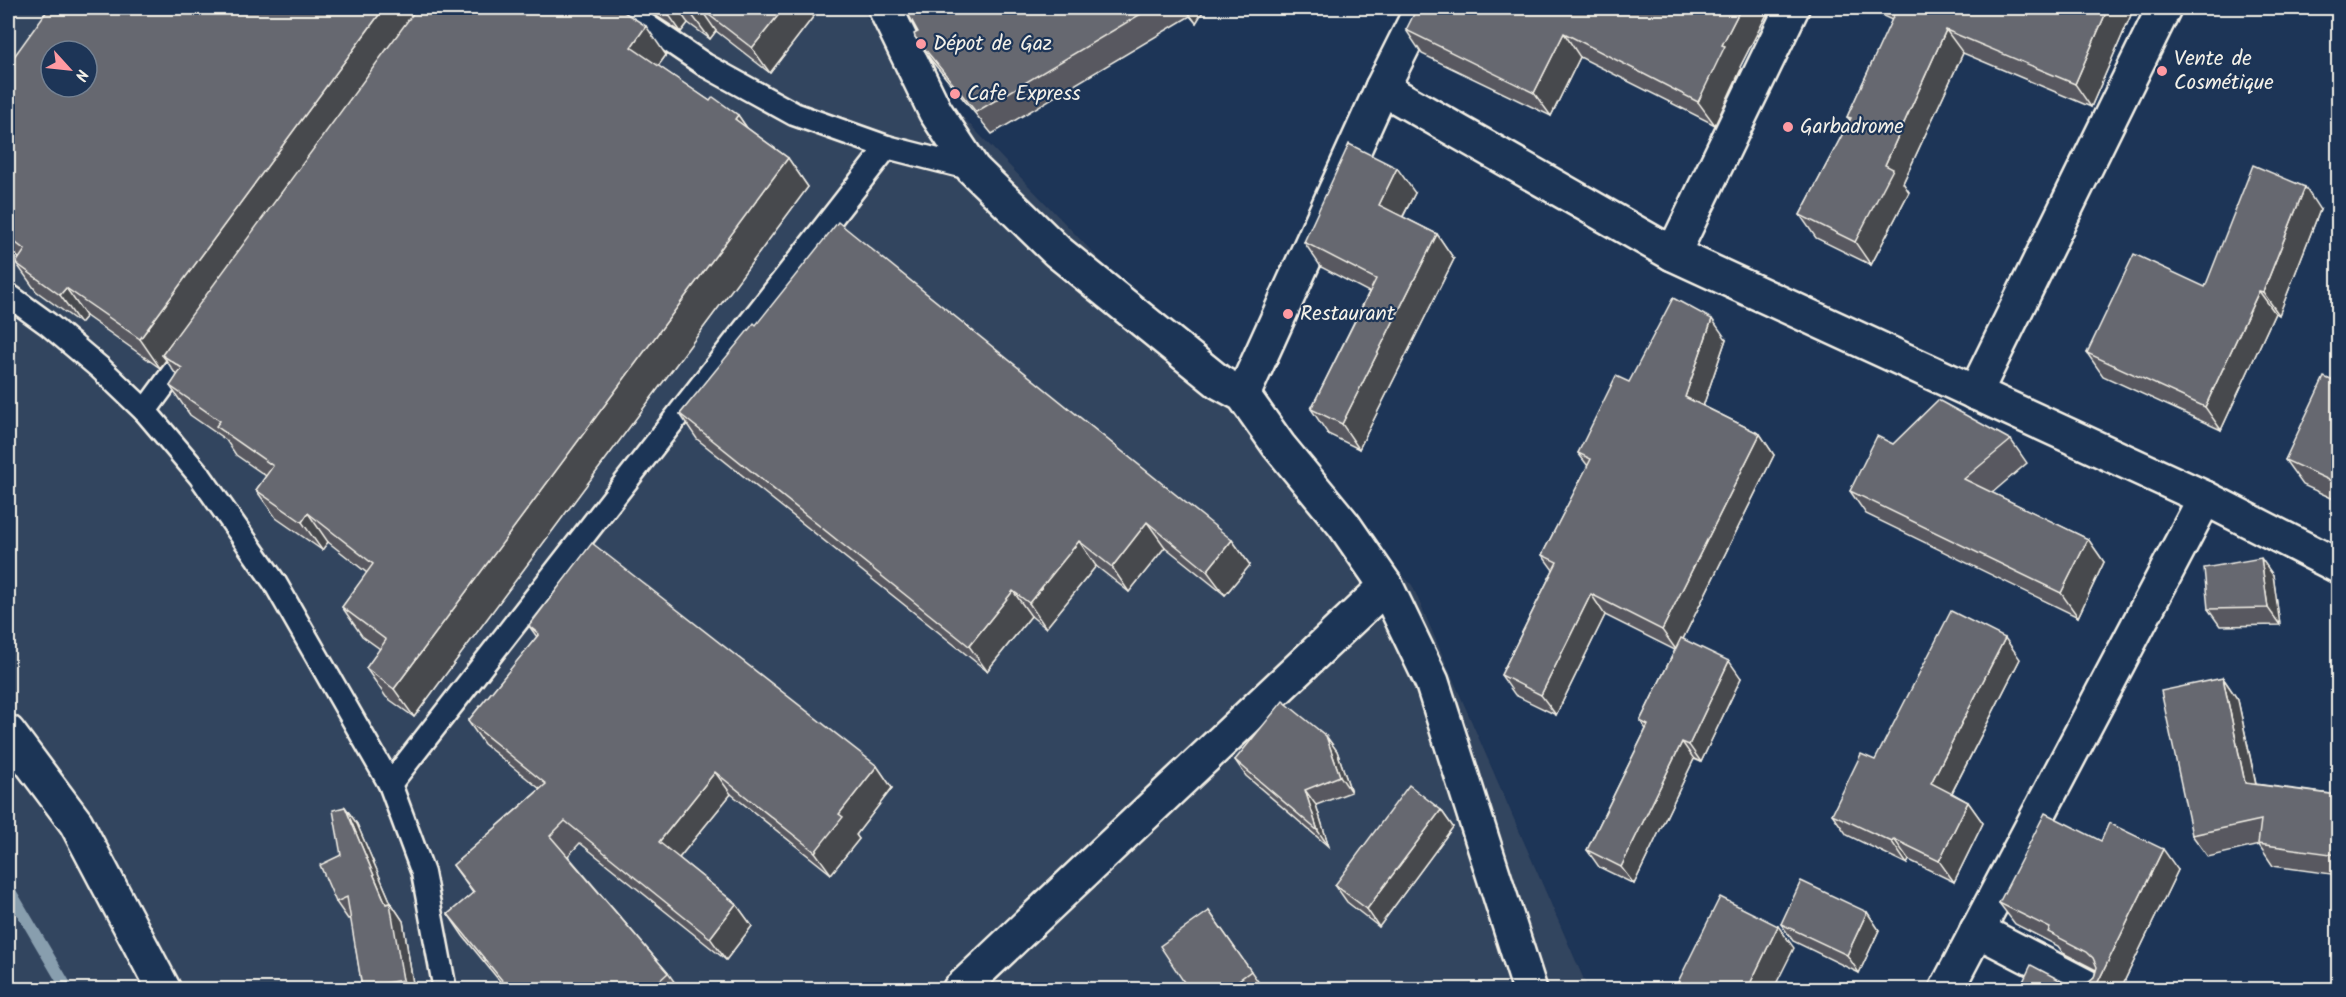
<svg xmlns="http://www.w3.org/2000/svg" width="2346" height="997" viewBox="0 0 2346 997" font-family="Kalam,sans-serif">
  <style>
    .built { fill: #33445e; fill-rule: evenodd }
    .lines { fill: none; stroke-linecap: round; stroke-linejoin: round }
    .stream { stroke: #889eae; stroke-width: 12 }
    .lane-casing { stroke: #f4f1e8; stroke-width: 27 }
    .street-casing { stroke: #f4f1e8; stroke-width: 38 }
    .lane { stroke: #1d3557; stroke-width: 22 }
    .street { stroke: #1d3557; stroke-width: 33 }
    .wall { fill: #585960; stroke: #f4f1e8; stroke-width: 1.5 }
    .shaded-wall { fill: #47484e; stroke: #f4f1e8; stroke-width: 1.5 }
    .building { fill: #666770; stroke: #f4f1e8; stroke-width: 1.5; fill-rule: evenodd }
    .poi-dot { fill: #ff9aa2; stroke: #1d3557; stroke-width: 2 }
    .labels { text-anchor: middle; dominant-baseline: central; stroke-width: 4.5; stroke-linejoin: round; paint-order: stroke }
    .poi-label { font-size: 21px; fill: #f4f1e8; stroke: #1d3557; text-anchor: start }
  </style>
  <rect width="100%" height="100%" fill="#1d3557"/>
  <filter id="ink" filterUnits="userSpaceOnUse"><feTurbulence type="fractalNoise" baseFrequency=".0167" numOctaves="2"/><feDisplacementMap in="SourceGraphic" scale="12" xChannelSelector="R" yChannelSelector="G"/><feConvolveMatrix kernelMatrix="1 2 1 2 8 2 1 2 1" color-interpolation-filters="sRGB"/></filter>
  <g filter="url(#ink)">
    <path class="built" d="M 8,8 L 858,8 L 1412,585 L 1588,989 L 8,989 ZM 51,51 L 87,51 L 87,87 L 51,87 Z"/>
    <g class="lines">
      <polyline class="stream" points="8,888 68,990"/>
      <defs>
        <g id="lane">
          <polyline points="621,8 705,65 794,114 887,147 973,169"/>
          <polyline points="8,295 48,324 100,368 145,411 200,476 275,583 390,784 423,873 445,990"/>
          <polyline points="145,411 192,347"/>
          <polyline points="390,784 887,147"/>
        </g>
        <g id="street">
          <polyline points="885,8 935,111 973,169 1057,251 1219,382 1243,395 1279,446 1344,525 1386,586 1432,682 1530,990"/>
          <polyline points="1382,88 1673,254 2205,498 1946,990"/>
          <polyline points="1673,254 1792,8"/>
          <polyline points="1975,393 2164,8"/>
          <polyline points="1243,395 1382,88 1422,8"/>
          <polyline points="2205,498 2338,566"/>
          <polyline points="8,732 76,823 164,990"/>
          <polyline points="1977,930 2093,990"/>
          <polyline points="959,990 1386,586"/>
        </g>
      </defs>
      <use href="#lane" class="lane-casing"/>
      <use href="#street" class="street-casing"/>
      <use href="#lane" class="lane"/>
      <use href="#street" class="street"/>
    </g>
    <g class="wall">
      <polygon points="644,8 820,8 770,73 716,31 710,39 688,23 681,32"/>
      <polygon points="905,8 1205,8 1196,23 1190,16 992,134 931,60 915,37 918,32"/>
      <polygon points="1770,8 1740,67 1741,69 1715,125 1580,57 1551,116 1422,54 1406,30"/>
      <polygon points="1866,8 2134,8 2091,107 1963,53 1903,183 1909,192 1871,265 1816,238 1800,215 1850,120 1847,117 1892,20"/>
      <polygon points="666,55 658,66 710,101 738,115 747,128 788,158 808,187 414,717 386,697 366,668 380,649 362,636 342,607 367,573 328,542 322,550 276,518 256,490 266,476 236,455 226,440 190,415 170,386 177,376 166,360 160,368 86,316 80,323 36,291 16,263 19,258 8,250 8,65"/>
      <polygon points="1415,193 1403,217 1437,234 1454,259 1359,449 1328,434 1311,409 1369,292 1321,267 1304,242"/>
      <polygon points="2320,210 2279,315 2275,313 2221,430 2103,376 2087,353 2205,287"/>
      <polygon points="756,325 1232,540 1250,565 1225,595 1165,547 1129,592 1096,566 1046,628 1031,616 987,671 697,439 680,414"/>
      <polygon points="1726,339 1703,406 1760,434 1774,455 1683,639 1741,678 1701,762 1694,759 1634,884 1599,867 1587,850 1646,729 1640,721 1675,650 1605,615 1556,715 1515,695 1501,675 1553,570 1542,555 1588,466 1578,453 1629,382"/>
      <polygon points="2338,383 2338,501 2303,485 2285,460"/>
      <polygon points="2011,440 2027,463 1992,493 2088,539 2104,562 2078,617 1866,514 1850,491 1893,444"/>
      <polygon points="2273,575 2280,625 2220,626 2208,609"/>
      <polygon points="529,626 877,766 892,788 856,835 859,839 831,874 731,794 679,858 736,904 752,926 726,960 580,843 568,856 668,973 680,990 507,990 463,936 448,914 473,893 453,865 540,789 484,744 468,721 537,637"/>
      <polygon points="2020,659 1952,793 1968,802 1983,823 1954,882 1909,860 1907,864 1847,835 1832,814 1875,760"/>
      <polygon points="2223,678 2238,700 2256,784 2338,795 2338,875 2273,866 2259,845 2208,857 2192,835"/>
      <polygon points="1326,736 1337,751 1351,792 1316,805 1329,847 1246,776 1235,760"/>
      <polygon points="345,807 357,824 391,903 403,921 414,990 364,990 362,987 351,918 348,919 336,902"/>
      <polygon points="1441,810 1453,827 1379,927 1347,902 1335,885"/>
      <polygon points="2101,841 2178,870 2120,990 2019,990 2069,985 2078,987 2087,984 2094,978 2096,970 2063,953 2058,946 2015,924 1999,903"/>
      <polygon points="1209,911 1262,987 1258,990 1175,990 1184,982"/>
      <polygon points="1867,912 1879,930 1859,973 1793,941 1781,924"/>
    </g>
    <g class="shaded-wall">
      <polygon points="384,8 425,8 162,355 166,360 160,368 140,339"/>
      <polygon points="664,8 677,8 688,23 681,32"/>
      <polygon points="698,8 700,8 716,31 710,39 692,15"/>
      <polygon points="784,8 820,8 770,73 752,48"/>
      <polygon points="1185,8 1205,8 1196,23"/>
      <polygon points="1741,8 1770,8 1740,67 1741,69 1715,125 1698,102 1722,45"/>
      <polygon points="2108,8 2134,8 2091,107 2075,84"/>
      <polygon points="646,26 666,55 651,76 631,47"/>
      <polygon points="1946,30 1963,53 1903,183 1909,192 1871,265 1855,242 1885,165"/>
      <polygon points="1564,33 1580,57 1551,116 1534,93"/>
      <polygon points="738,115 758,144 735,119"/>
      <polygon points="788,158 808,187 414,717 394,689"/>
      <polygon points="1397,168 1415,193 1396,229 1379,205"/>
      <polygon points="2305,187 2320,210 2279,315 2263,292"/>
      <polygon points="1437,234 1454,259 1359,449 1342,424"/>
      <polygon points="66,288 86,316 80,323 60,295"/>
      <polygon points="2259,291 2275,313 2221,430 2205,407"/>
      <polygon points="1712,319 1726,339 1699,418 1685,397"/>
      <polygon points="1760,434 1774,455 1677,651 1662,630"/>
      <polygon points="308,513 328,542 322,550 302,522"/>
      <polygon points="1147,522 1165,547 1129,592 1112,567"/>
      <polygon points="2088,539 2104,562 2078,617 2061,593"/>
      <polygon points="1232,540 1250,565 1225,595 1207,571"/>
      <polygon points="1079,541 1096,566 1046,628 1029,603"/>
      <polygon points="2261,558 2273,575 2280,625 2268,608"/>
      <polygon points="1013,591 1031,616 987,671 969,646"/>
      <polygon points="1591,594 1605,615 1556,715 1541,695"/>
      <polygon points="2005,638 2020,659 1946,804 1931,783"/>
      <polygon points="1729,661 1741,678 1701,762 1689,745"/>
      <polygon points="2223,678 2238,700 2260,804 2245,783"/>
      <polygon points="1326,736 1337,751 1351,792 1340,776"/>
      <polygon points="1682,742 1694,759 1634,884 1621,867"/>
      <polygon points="877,766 892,788 856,835 859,839 831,874 815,852 839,814"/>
      <polygon points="715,772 731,794 674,864 659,842"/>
      <polygon points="1305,790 1316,805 1329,847 1318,831"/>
      <polygon points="1968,802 1983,823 1954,882 1939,861"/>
      <polygon points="345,807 357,824 391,903 403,921 414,990 409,990 403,980 386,904"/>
      <polygon points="1441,810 1453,827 1379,927 1367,909"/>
      <polygon points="1894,839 1909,860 1907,864 1892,842"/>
      <polygon points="2163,849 2178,870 2120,990 2094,990"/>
      <polygon points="736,904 752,926 726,960 710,938"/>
      <polygon points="1867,912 1879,930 1859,973 1847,955"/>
      <polygon points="1778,926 1794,948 1773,990 1747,990"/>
    </g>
    <g class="building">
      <path d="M 49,8 L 384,8 L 140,339 L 66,288 L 60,295 L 16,263 L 25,250 L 8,237 L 8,65 ZM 51,51 L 87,51 L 87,87 L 51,87 Z"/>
      <polygon points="417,8 618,8 646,26 631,47 710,101 713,97 738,115 735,119 788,158 394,689 366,668 386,640 342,607 373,564 308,513 302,522 256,490 273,466 216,426 220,421 170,386 182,368 162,355"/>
      <polygon points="683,8 698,8 692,15"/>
      <polygon points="700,8 784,8 752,48"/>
      <polygon points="905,8 1151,8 976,112 915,37 914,34 918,32"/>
      <polygon points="1417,8 1741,8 1722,45 1725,46 1698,102 1564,33 1534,93 1406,30"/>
      <polygon points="1895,8 2108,8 2075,84 1946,30 1885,165 1893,169 1855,242 1800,215 1851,118 1847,117 1897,8"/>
      <polygon points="1349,144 1397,168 1379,205 1437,234 1342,424 1311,409 1376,279 1304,242"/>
      <polygon points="2253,165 2305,187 2263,292 2259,291 2205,407 2087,353 2134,254 2205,287"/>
      <polygon points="838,222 1232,540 1207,571 1147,522 1112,567 1079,541 1029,603 1013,591 969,646 680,414 754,323 756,325"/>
      <polygon points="1673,298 1712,319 1685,397 1760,434 1662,630 1591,594 1541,695 1501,675 1557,562 1542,555 1591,459 1578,453 1616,376 1629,382"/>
      <polygon points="2324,377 2338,383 2338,484 2285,460"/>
      <polygon points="1938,400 2011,440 1964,479 2088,539 2061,593 1850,491 1877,436 1893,444"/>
      <polygon points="592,543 877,766 839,814 843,817 815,852 715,772 659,842 736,904 710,938 565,821 550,836 668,973 649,990 510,990 448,914 474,892 453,865 546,784 468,721 539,634 529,626"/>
      <polygon points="2261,558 2268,608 2208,609 2204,568"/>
      <polygon points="1951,611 2005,638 1931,783 1968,802 1939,861 1894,839 1892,842 1832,814 1861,754 1875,760"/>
      <polygon points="1681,638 1729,661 1689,745 1682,742 1621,867 1587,850 1648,725 1640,721"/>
      <polygon points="2223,678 2245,783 2338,795 2338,855 2258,844 2261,820 2192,835 2161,691"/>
      <polygon points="1283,701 1326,736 1340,776 1305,790 1318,831 1235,760"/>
      <polygon points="1409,785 1441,810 1367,909 1335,885"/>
      <polygon points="345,807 386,904 390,903 403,980 362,987 347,897 336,902 320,865 341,855 333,810"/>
      <polygon points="2045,813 2101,841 2109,823 2163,849 2094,990 2019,990 2031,965 2069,985 2078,987 2087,984 2094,978 2097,967 2093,958 2087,952 2048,932 2050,928 1999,903"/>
      <polygon points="1801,881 1867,912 1847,955 1781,924"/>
      <polygon points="1720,897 1778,926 1747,990 1674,990"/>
      <polygon points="1209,911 1251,971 1225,990 1175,990 1184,982 1160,946"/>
    </g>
  </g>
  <g class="poi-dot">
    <circle cx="921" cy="44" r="6"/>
    <circle cx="2162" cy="71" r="6"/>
    <circle cx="955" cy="94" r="6"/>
    <circle cx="1788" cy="127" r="6"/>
    <circle cx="1288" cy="314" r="6"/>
  </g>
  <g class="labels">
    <g class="poi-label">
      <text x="933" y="44">Dépot de Gaz</text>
      <text x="2174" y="59">Vente de<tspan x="2174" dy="24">Cosmétique</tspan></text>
      <text x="967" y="94">Cafe Express</text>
      <text x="1800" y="127">Garbadrome</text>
      <text x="1300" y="314">Restaurant</text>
    </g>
  </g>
  <rect width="2346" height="997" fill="none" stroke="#1d3557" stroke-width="30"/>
  <rect x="15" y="15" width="2316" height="967" fill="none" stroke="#f4f1e8" stroke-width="2" filter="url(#ink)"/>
  <g transform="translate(69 69) rotate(117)"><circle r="28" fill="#1d3557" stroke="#738091" stroke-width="1.5"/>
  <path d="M0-4.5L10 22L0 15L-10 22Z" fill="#ff9aa2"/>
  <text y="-9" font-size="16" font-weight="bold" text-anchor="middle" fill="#f4f1e8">N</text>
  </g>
</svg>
